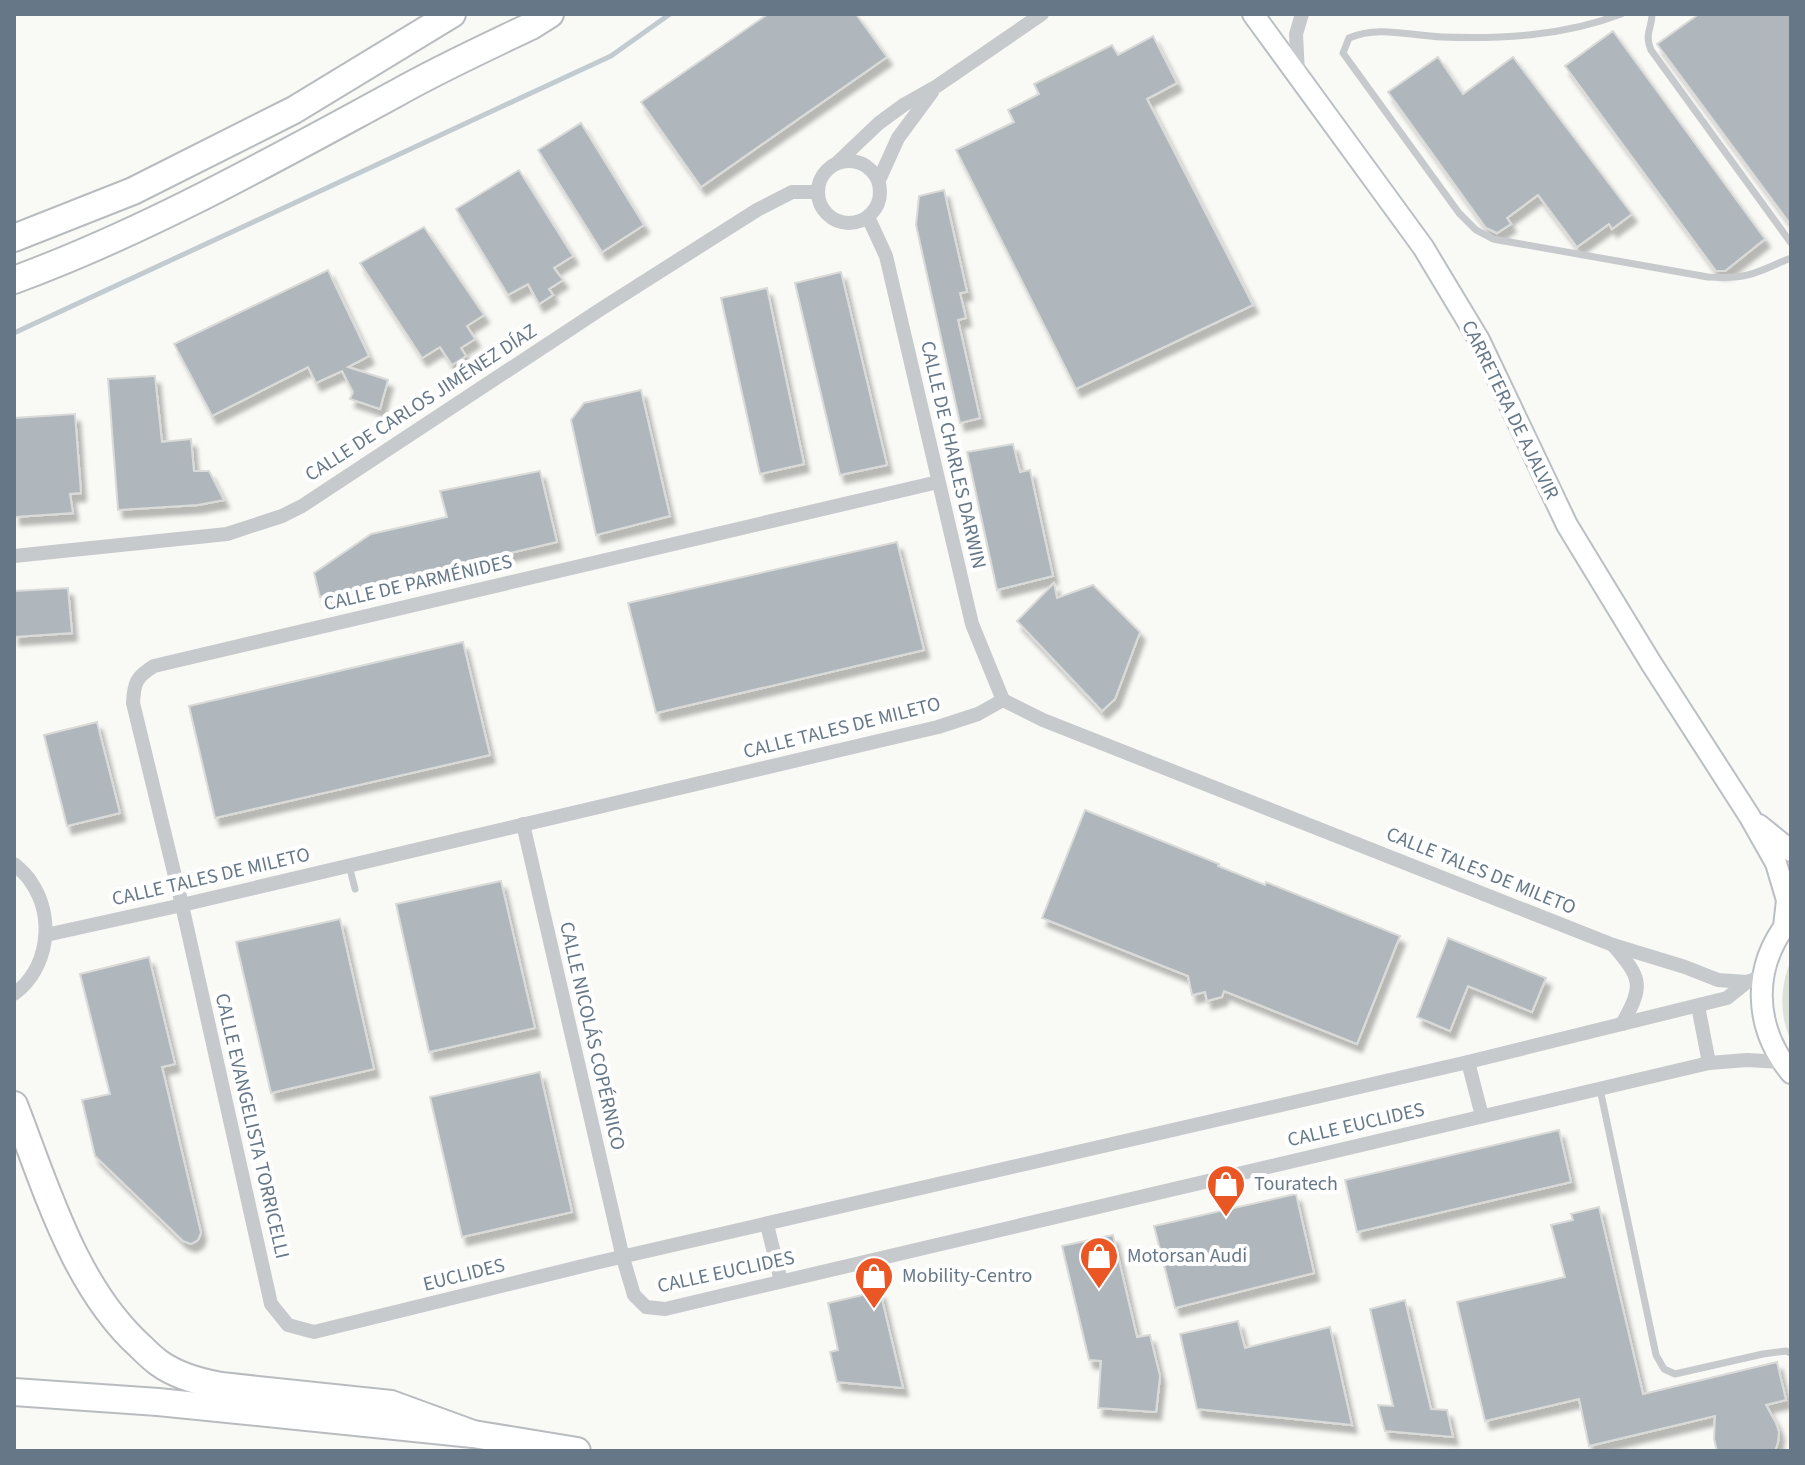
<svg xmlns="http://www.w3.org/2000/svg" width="1805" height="1465" viewBox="0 0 1805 1465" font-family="'Source Sans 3',sans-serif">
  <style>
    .green { fill: #dae1d7 }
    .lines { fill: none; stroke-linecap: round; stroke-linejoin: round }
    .stream { stroke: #c1cbd0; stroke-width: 5 }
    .building { fill: #afb7bd; stroke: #dadbd8; stroke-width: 2; filter: url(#shadow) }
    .secondary-casing { stroke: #babfc4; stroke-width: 24 }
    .highway-casing { stroke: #b8bcbf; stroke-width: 30 }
    .lane { stroke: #c6cacd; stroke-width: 7 }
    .street { stroke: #c6cacd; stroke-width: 14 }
    .secondary { stroke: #fff; stroke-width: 20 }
    .highway { stroke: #fff; stroke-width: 26 }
    .labels { text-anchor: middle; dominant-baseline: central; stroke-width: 8; stroke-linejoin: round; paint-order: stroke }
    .street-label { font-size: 20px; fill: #667888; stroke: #fff }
    .poi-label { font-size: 20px; fill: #667888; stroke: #fff; text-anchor: start }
  </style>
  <defs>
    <filter id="shadow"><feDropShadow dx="5" dy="8" stdDeviation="2" flood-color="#0004"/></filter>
  </defs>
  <rect width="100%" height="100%" fill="#f9f9f6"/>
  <path class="green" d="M 1791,960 L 1791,1041 C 1779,1014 1780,987 1791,960 Z"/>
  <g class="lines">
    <polyline class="stream" points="14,333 611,56 670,14"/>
  </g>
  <g class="building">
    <polygon points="768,14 856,14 887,57 701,187 641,102"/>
    <polygon points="1699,14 1791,14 1791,225 1657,44"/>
    <polygon points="1613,31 1765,239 1725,271 1716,271 1565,66"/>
    <polygon points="1153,36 1177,83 1147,99 1253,305 1076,389 956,150 1014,122 1008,110 1039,94 1034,84 1112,45 1118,55"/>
    <polygon points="1438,57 1463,94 1513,57 1632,214 1612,229 1609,224 1577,247 1538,195 1507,218 1511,224 1497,233 1486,228 1388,92"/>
    <polygon points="581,123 644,225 602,252 538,150"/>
    <polygon points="519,170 573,256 554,268 563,280 549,289 553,295 539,304 528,284 508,295 456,209"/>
    <polygon points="944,190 967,292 960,293 966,318 958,320 980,418 960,423 916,225 919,196"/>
    <polygon points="424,227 484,315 467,326 475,339 461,348 466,356 452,365 440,347 422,358 360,263"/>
    <polygon points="328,270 369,356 348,367 388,380 380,409 350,399 353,392 342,371 316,383 308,367 212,416 174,344"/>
    <polygon points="841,272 887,465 840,475 795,283"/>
    <polygon points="767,288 804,464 760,474 721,298"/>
    <polygon points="155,376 162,442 191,439 194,471 209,471 224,500 198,505 118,510 108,379"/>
    <polygon points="641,390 670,516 596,535 571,420 584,403"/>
    <polygon points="75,414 81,493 70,494 73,513 15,517 14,418"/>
    <polygon points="1013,444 1020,472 1030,470 1053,576 997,590 967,452"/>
    <polygon points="540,471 557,542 320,597 314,573 371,534 447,517 440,491"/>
    <polygon points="897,542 924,650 656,713 628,603"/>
    <polygon points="1054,583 1057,598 1093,585 1140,632 1115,699 1102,711 1017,621"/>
    <polygon points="68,588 72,633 14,637 14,591"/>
    <polygon points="463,642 490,755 215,818 189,706"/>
    <polygon points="97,722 120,813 67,826 44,735"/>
    <polygon points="1085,810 1219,864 1218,866 1265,885 1266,882 1400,936 1357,1044 1224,991 1222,997 1207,1001 1205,992 1192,995 1188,976 1042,918"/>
    <polygon points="501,881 535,1028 429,1052 396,904"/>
    <polygon points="340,919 374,1069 271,1093 236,942"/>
    <polygon points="1448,938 1546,978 1532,1012 1468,986 1450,1031 1417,1017"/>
    <polygon points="149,957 175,1064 162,1067 201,1233 198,1240 191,1244 183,1241 95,1156 82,1100 110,1094 80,974"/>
    <polygon points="540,1072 572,1212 462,1237 430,1097"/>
    <polygon points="1559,1130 1571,1182 1357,1232 1345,1180"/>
    <polygon points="1296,1194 1314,1273 1175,1308 1154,1226"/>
    <polygon points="1599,1207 1643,1394 1777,1362 1786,1400 1766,1405 1776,1423 1779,1432 1778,1442 1775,1451 1717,1451 1714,1439 1715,1416 1589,1446 1579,1399 1485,1421 1457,1302 1565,1277 1551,1225 1573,1220 1571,1214"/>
    <polygon points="1113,1235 1137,1337 1150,1335 1160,1376 1156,1412 1098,1408 1101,1361 1089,1360 1062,1246"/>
    <polygon points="880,1291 903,1388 837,1382 830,1352 838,1350 828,1303"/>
    <polygon points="1405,1300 1431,1409 1447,1410 1453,1437 1385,1431 1378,1405 1393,1406 1370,1309"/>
    <polygon points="1238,1321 1245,1348 1330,1327 1352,1425 1197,1409 1180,1334"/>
  </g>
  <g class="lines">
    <defs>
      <g id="secondary">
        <polyline points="1253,14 1423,247 1479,340 1567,525 1651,663 1750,817 1776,863 1787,900 1784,927"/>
        <polyline points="1759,825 1791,851"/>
        <path d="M 1791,918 C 1751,966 1753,1026 1791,1073"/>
      </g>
      <g id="highway">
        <polyline points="14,238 133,191 294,110 452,14"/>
        <path d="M 14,280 C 147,231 271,161 395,94 C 439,69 485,48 531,26 L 550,14"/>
        <path d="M 14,1105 C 46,1187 74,1286 140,1346 C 146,1352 152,1358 159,1363 C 177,1376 199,1382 221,1386 L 391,1404 L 473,1434"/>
        <polyline points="14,1392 158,1402 473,1434 577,1451"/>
      </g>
    </defs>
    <use href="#secondary" class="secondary-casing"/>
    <use href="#highway" class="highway-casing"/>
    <g class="lane">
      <path d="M 1621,14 C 1564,36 1502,39 1442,37 C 1410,36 1379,25 1349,38 L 1343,53 L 1459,213 L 1476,230 L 1493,239 L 1708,277 C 1726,278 1743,278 1760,271 C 1771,267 1780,262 1791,258"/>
      <path d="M 1652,14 C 1652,30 1644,32 1651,50 L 1791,243"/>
      <polyline points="349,865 355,889"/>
      <polyline points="1600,1089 1656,1355 1664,1369 1675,1374 1763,1354 1786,1351 1791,1353"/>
    </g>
    <g class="street">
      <polyline points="1298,74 1296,34 1302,14"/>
      <circle cx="849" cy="192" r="31"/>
      <polyline points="839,161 879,123 905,104 937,86 1042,14"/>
      <polyline points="879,180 898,138 932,92"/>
      <polyline points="868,217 886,256 972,624 1003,700"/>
      <path d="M 938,482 L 154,666 C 136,677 134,683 133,703 L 182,905 L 271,1304 L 288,1325 L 314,1332 L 595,1263 L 1468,1062 L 1727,998 L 1747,982 L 1763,976"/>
      <polyline points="14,556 227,534 282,516 302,506 601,309 757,210 792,192 817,192"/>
      <polyline points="523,824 623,1258 634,1295 646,1307 665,1309 1709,1063 1747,1060 1782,1062"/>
      <path d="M 14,864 C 20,869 27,875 31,882 C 55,917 49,968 14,994"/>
      <polyline points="46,935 182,905 938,727 978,714 1003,700 1043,720 1613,945 1685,967 1718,980 1747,982"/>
      <path d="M 1613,945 C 1642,979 1644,985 1622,1024"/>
      <polyline points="1698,1006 1709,1063"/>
      <polyline points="1468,1062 1482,1116"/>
      <polyline points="767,1225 781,1281"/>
    </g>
    <use href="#secondary" class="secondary"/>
    <use href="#highway" class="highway"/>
  </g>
  <defs>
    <symbol id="shop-pin" viewBox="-11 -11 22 30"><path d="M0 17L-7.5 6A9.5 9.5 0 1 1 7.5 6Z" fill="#eb5724" stroke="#fff"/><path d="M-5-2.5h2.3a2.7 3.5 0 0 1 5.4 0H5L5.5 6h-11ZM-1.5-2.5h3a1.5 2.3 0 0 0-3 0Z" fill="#fff"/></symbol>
  </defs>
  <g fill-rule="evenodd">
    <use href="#shop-pin" x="1204" y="1162" width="44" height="60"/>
    <use href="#shop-pin" x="1077" y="1234" width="44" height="60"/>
    <use href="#shop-pin" x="852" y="1254" width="44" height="60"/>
  </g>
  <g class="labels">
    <g class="street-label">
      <text transform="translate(421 403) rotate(-33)">CALLE DE CARLOS JIMÉNEZ DÍAZ</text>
      <text transform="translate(1510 410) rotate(64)">CARRETERA DE AJALVIR</text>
      <text transform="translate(953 455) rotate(77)">CALLE DE CHARLES DARWIN</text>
      <text transform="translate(418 583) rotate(-13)">CALLE DE PARMÉNIDES</text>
      <text transform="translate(842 728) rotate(-14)">CALLE TALES DE MILETO</text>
      <text transform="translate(1481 871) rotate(22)">CALLE TALES DE MILETO</text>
      <text transform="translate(211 877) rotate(-13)">CALLE TALES DE MILETO</text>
      <text transform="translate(592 1036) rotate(77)">CALLE NICOLÁS COPÉRNICO</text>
      <text transform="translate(1356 1125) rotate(-13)">CALLE EUCLIDES</text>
      <text transform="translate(252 1126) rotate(77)">CALLE EVANGELISTA TORRICELLI</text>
      <text transform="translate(726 1272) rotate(-12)">CALLE EUCLIDES</text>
      <text transform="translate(464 1275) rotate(-14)">EUCLIDES</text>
    </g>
    <g class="poi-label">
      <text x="1254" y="1184">Touratech</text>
      <text x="1127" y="1256">Motorsan Audi</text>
      <text x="902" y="1276">Mobility-Centro</text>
    </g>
  </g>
  <rect width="1805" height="1465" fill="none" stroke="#667888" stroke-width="32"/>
</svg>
